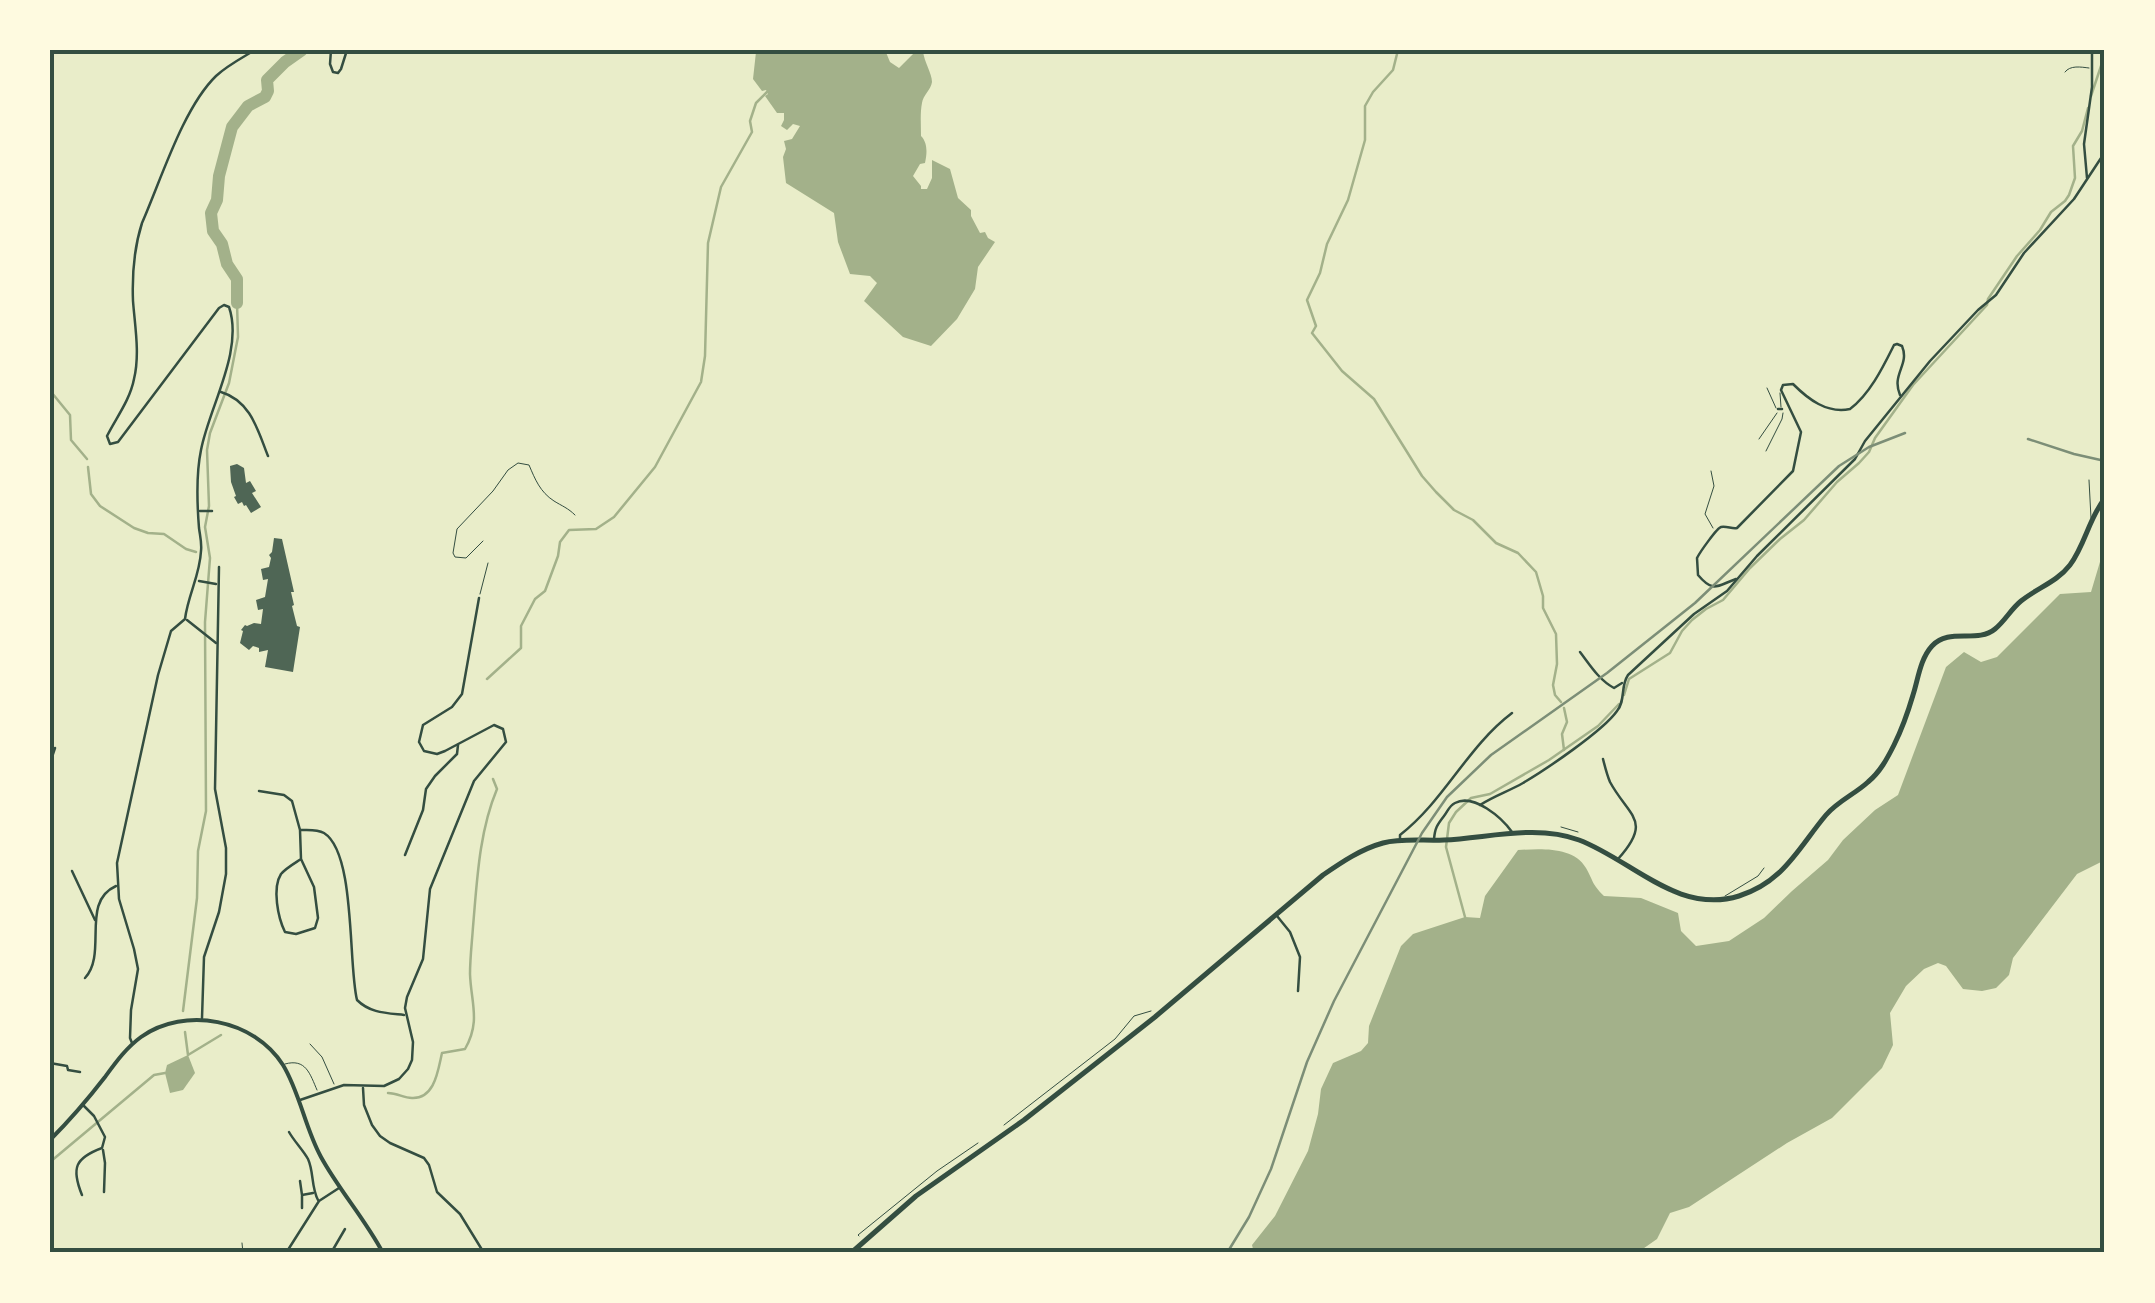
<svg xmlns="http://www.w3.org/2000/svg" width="2155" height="1303" viewBox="0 0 2155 1303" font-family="'Roboto Condensed',sans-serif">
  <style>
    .water { fill: #a3b18a }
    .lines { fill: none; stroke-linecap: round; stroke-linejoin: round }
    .stream { stroke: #a3b18a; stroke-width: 2.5 }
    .river { stroke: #a3b18a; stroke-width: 12 }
    .building { fill: #4f6655 }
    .path { stroke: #344e41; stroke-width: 1 }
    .service { stroke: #344e41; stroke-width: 1 }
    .minor { stroke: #344e41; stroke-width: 2.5 }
    .secondary { stroke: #344e41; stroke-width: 4 }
    .primary { stroke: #344e41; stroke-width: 5 }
    .rail { stroke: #7c8e77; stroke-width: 2.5 }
    .neatline { fill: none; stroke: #344e41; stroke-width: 4 }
  </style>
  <rect width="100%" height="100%" fill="#e9edc9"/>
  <g class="water">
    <path d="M 754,50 L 885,50 L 890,62 L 899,68 L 914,53 L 913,50 L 923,51 C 924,62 932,73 932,82 C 931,90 923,95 922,103 C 920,113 921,125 921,136 C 928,143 927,154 925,163 L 920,164 L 913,176 L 921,186 L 921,189 L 927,189 L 932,178 L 932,160 L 950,169 L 958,198 L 971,210 L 971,216 L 980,233 L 985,232 L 988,238 L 995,242 L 978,267 L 975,289 L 957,319 L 931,346 L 903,337 L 864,301 L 877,283 L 870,276 L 850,274 L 838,242 L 834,213 L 786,183 L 783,157 L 786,149 L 784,141 L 792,139 L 800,126 L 793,124 L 787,130 L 781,126 L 784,120 L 784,113 L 777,113 L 765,96 L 768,94 L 766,90 L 762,91 L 753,79 L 756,52 Z"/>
    <path d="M 2105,545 L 2105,860 L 2077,874 L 2013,958 L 2009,975 L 1996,988 L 1982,991 L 1963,989 L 1946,966 L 1938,963 L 1924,969 L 1906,986 L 1890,1013 L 1893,1045 L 1882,1068 L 1832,1118 L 1787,1143 L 1689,1207 L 1670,1213 L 1657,1239 L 1637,1253 L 1254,1253 L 1252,1245 L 1275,1216 L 1308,1151 L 1318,1114 L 1321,1089 L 1333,1063 L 1361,1051 L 1368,1043 L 1369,1026 L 1401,946 L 1413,934 L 1465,917 L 1480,918 L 1485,896 L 1518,850 C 1540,849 1573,846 1586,868 C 1594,882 1591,883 1604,896 L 1641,898 L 1678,913 L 1681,931 L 1696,946 L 1729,941 L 1764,918 L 1792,891 L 1828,860 L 1843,840 L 1875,810 L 1898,795 L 1946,667 L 1964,652 L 1981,662 L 1997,657 L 2060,594 L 2091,592 Z"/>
    <polygon points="188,1055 195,1073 183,1090 170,1093 165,1073 167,1065"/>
  </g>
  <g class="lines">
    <g class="stream">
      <polyline points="1398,50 1393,70 1373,92 1365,106 1365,140 1348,200 1327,244 1320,273 1307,300 1316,326 1312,333 1342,371 1374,399 1422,476 1436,492 1454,510 1473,520 1496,543 1518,553 1536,572 1543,596 1543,608 1556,634 1557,664 1553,685 1555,695 1561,702"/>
      <polyline points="2091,96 2105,54"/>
      <polyline points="50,393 52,393 70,415 71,440 87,459"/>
      <polyline points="88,467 91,494 100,506 134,528 148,533 164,534 186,549 196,552"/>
      <polyline points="487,679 521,648 521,626 535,599 545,591 558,556 560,542 569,530 596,529 614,517 655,467 701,382 705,356 708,243 721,187 752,132 750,121 756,103 767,92"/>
      <polyline points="1624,695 1629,679 1670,653 1682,631 1692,620 1706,609 1723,600 1750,568 1780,539 1804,520 1837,482 1859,463 1869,452 1875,438 1913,385 1987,305 1988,299 2017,256 2040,230 2051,212 2065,201 2069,195 2075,178 2073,146 2082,131 2088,108"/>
      <polyline points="1564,708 1567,722 1562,734 1564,750"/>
      <polyline points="1465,917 1446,847 1449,823 1456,812 1471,798 1490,794 1549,760 1598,726 1619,704"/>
      <polyline points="183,1011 197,898 198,851 206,811 205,622 210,558 205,527 209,506 207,450 210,433 229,383 238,337 237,303"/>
      <polyline points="185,1032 188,1055 221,1035"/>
      <path d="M 388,1093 C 398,1093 403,1098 412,1098 C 435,1099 438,1070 442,1053 L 465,1049 C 481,1021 471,1003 470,974 C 470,958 472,942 473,927 C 477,881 479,832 497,789 L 493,779"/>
      <polyline points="50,1162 154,1075 165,1073"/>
    </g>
    <polyline class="river" points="237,303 237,279 227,264 222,244 213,231 211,213 217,200 219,176 232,127 248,106 265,97 268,91 267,80 285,62 302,50"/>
  </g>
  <g class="building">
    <polygon points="237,464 244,468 246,483 250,481 256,491 252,493 261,507 251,513 246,505 244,506 242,502 238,504 234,497 236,496 231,482 230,466"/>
    <polygon points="274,538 282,539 294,592 291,592 294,605 292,606 297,626 300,627 293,672 265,667 268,650 259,652 259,648 253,646 249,650 240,643 243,631 241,630 245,625 247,626 254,623 261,624 263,609 258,610 256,600 265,597 268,579 263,580 261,569 269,567 271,558 269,555 272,552"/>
  </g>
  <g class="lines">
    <g class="path">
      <polyline points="1561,827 1578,832"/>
      <polyline points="1004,1125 1115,1039 1134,1016 1151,1011"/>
      <polyline points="859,1236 858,1235 937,1171 978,1143"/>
    </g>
    <g class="service">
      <path d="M 2065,72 C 2070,65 2081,67 2089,68"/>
      <polyline points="1767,388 1776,408"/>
      <polyline points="1780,393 1781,407"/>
      <polyline points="1759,439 1777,413"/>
      <polyline points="1766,451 1782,419 1783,413"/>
      <polyline points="1711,471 1714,486 1705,514 1713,528"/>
      <polyline points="2089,480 2091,518"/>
      <path d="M 483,541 L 466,558 L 455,557 L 453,553 L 457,529 L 493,491 L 508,470 L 518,463 L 529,465 C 535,479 540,492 554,501 C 562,506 568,508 575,515"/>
      <polyline points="480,594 488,563"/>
      <polyline points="1725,896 1758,876 1764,868"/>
      <polyline points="310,1044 322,1057 334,1084"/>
      <path d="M 285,1064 C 306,1058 310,1074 317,1090"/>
      <polyline points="242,1243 243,1253"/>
    </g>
    <g class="minor">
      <polyline points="331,50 330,64 333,72 338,73 341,69 347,50"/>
      <polyline points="2087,178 2084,144 2092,87 2092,50"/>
      <path d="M 221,392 C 251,401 258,431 268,456"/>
      <polyline points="1778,409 1782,409"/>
      <polyline points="200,511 212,511"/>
      <path d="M 1736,579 C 1718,585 1714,594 1698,575 L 1697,558 C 1700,552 1717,528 1721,527 C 1727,526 1732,529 1737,528 L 1793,471 L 1801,432 L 1781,390 L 1783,385 L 1793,384 C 1808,399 1827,414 1850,409 C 1870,394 1883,367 1894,345 L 1897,344 L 1902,346 C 1910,365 1891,374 1900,395"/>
      <polyline points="199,581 216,584"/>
      <polyline points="187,620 216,643"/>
      <path d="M 1580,652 C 1590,665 1599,680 1614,688 L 1622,683"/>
      <path d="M 1603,759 C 1605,767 1607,775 1610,782 C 1629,817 1653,820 1618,859"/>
      <polyline points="50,763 55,748"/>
      <path d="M 259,791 L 284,795 L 292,801 L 300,830 L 301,859 L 314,887 L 318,918 L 315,928 L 296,934 L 285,932 C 278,918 272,888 281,874 C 286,868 295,863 301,859"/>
      <path d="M 1480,805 C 1494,796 1509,791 1523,783 C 1545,770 1603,731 1617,711 C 1626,700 1620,687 1628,675 L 1694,614 L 1727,591 L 1757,556 L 1855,459 L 1865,441 L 1930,361 L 1978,310 L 1996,295 L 2024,253 L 2074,199 L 2105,152"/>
      <path d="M 301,830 C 308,830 317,829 324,833 C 356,853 348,965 357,1000 C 370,1013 386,1013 404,1015"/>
      <path d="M 1434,839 C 1435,828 1437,825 1444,816 C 1448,811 1449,806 1455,803 C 1474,793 1502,818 1512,832"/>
      <path d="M 1400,840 L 1400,835 C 1445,800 1467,747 1512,713"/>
      <polyline points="405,855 423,810 426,789 435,776 457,754 458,745"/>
      <polyline points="72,871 95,920"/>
      <polyline points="1277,916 1290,932 1300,957 1298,991"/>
      <path d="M 85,978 C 108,953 80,902 116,886"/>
      <polyline points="202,1018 204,957 219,912 226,874 226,848 215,789 219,567"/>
      <path d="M 132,1043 L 130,1038 L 131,1010 L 138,969 L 134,949 L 119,899 L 117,863 L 158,675 L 171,631 L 185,619 C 188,595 200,575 201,551 C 202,543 200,536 199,528 C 197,503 196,474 201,450 C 209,407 244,351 229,307 L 224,305 L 219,308 L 118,442 L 110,444 L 107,436 C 116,418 130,400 134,379 C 140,354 135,327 133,301 C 132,275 134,248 142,223 C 161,180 183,108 216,76 C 228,65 242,58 255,50"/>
      <polyline points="50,1063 67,1066 68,1070 80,1072"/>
      <polyline points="363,1088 364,1105 372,1125 380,1136 390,1143 424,1158 429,1165 437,1192 460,1214 484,1253"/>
      <polyline points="300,1100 344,1085 384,1086 399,1079 408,1069 412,1060 413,1042 405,1008 407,997 423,959 430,889 474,781 506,742 503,729 494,725 445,751 437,754 424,751 419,742 423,725 452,707 462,694 479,598"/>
      <path d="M 289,1132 C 294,1141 303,1150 308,1159 C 314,1172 311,1187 318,1200"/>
      <polyline points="103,1150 105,1163 104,1192"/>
      <polyline points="300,1181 302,1195 313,1193"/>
      <path d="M 82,1195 C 71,1168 75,1158 102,1148 L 105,1137 L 94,1116 L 83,1105"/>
      <polyline points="302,1196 302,1208"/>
      <polyline points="286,1253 319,1201 339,1188"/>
      <polyline points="331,1253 345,1229"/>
    </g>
    <path class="secondary" d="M 50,1140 C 70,1120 88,1099 105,1077 C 116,1062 126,1048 141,1037 C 185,1006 254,1019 283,1065 C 300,1093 305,1128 321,1157 C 339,1190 365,1219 383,1253"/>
    <path class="primary" d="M 851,1253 L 916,1196 L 1024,1120 L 1155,1017 L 1323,875 C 1342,862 1361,849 1383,843 C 1402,838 1424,841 1444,840 C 1488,838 1537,824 1579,840 C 1632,860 1678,915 1739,896 C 1784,882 1799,847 1826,815 C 1838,801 1855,794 1868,782 C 1880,772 1887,759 1894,745 C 1902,729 1908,712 1913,695 C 1918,680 1920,659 1932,646 C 1949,627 1977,644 1995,629 C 2005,621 2011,609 2021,601 C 2037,588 2057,582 2070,565 C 2085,545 2089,518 2105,498"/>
    <g class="rail">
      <polyline points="2028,439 2074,454 2105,461"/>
      <polyline points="1227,1253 1249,1217 1271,1169 1307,1062 1334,1001 1422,833 1447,797 1491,755 1607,673 1695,603 1839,466 1869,447 1905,433"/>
    </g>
  </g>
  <rect width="2155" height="1303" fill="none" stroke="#fefae0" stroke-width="105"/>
  <rect x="52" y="52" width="2050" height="1198" class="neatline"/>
</svg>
